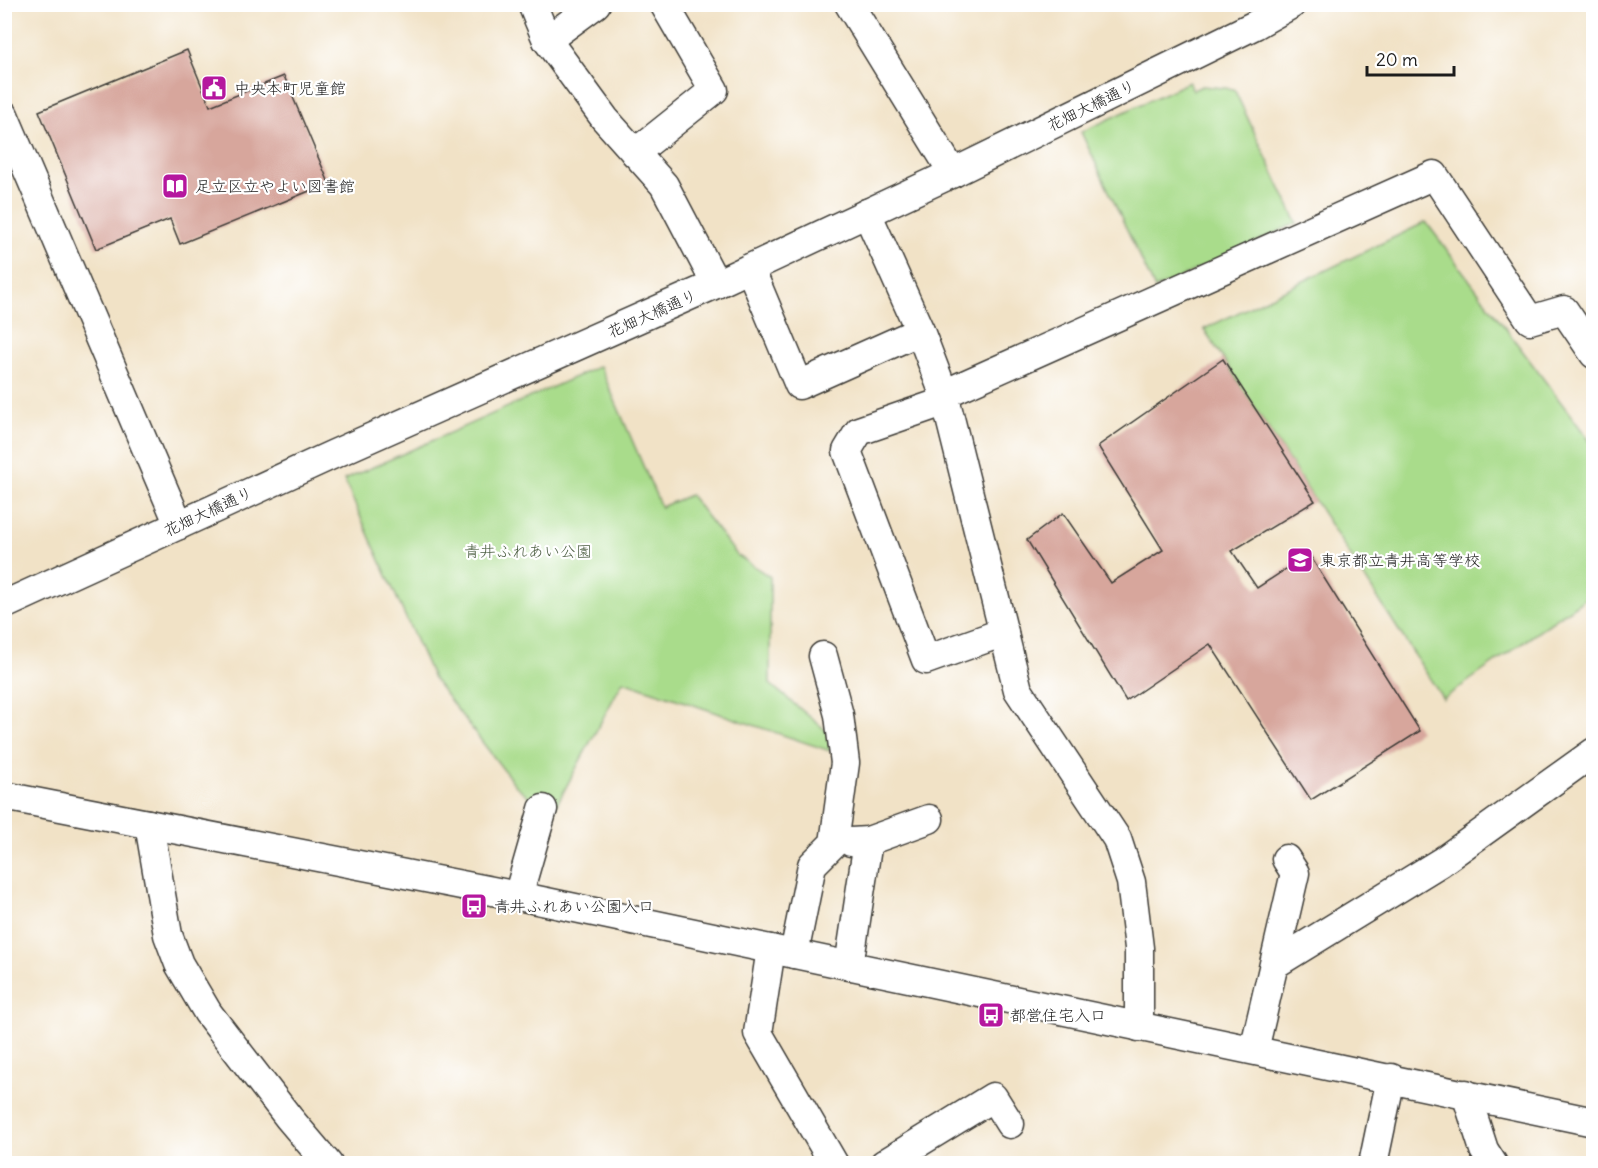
<svg xmlns="http://www.w3.org/2000/svg" width="1598" height="1168" viewBox="0 0 1598 1168" font-family="Delius,'Klee One',sans-serif">
  <style>
    .green { fill: #a9dc8b; stroke: #627c54; stroke-width: 1.5 }
    .building { fill: #d7a69c }
    .lines { fill: none; stroke-linecap: round; stroke-linejoin: round }
    .minor-casing { stroke: #3c3a36; stroke-width: 31 }
    .minor { stroke: #fff; stroke-width: 28 }
    .labels { text-anchor: middle; dominant-baseline: central; stroke-width: 4.5; stroke-linejoin: round; paint-order: stroke }
    .poi-label { font-size: 16px; fill: #1c1c1c; stroke: #fff; text-anchor: start }
    .street-label { font-size: 16px; fill: #1c1c1c; stroke: #fff }
    .park-label { font-size: 16px; fill: #4d5f43; stroke: #fff }
  </style>
  <rect width="100%" height="100%" fill="#fff"/>
  <filter id="ink" filterUnits="userSpaceOnUse"><feTurbulence type="fractalNoise" baseFrequency=".0167" numOctaves="2"/><feDisplacementMap in="SourceGraphic" scale="12" xChannelSelector="R" yChannelSelector="G"/><feConvolveMatrix kernelMatrix="1 2 1 2 8 2 1 2 1" color-interpolation-filters="sRGB"/></filter>
  <filter id="wash" filterUnits="userSpaceOnUse"><feTurbulence type="fractalNoise" baseFrequency=".008" numOctaves="4" result="noise"/><feDisplacementMap in="SourceGraphic" scale="24" xChannelSelector="R" yChannelSelector="G"/><feGaussianBlur stdDeviation="1.35" result="paint"/><feColorMatrix in="noise" values="0 0 0 0 0 0 0 0 0 0 0 0 0 0 0 0 0 1.4 0 .05"/><feComposite in="paint" operator="in"/></filter>
  <g filter="url(#wash)">
    <rect width="100%" height="100%" fill="#f1e2c6"/>
    <g class="green">
      <polygon points="1189,82 1193,90 1202,86 1234,89 1297,223 1155,289 1081,132"/>
      <polygon points="1426,222 1593,445 1593,593 1443,699 1204,329"/>
      <polygon points="600,366 661,507 690,495 737,555 770,577 770,684 828,732 830,751 623,681 551,815 516,786 433,678 344,480"/>
    </g>
    <g id="blocks">
      <g class="building">
        <polygon points="187,50 210,106 284,76 329,183 180,244 170,219 96,249 39,111"/>
        <polygon points="1223,359 1315,501 1232,551 1257,588 1309,554 1420,731 1311,800 1210,644 1126,701 1027,540 1063,513 1111,583 1163,550 1098,446"/>
      </g>
    </g>
  </g>
  <g filter="url(#ink)">
    <use href="#blocks" fill-opacity="0" stroke="#3c3a36" stroke-width="1.5"/>
    <g class="lines">
      <defs>
        <g id="minor">
          <polyline points="532,4 547,40 605,119 664,185 716,284"/>
          <polyline points="849,4 953,173"/>
          <polyline points="547,40 596,4"/>
          <polyline points="4,115 179,525"/>
          <polyline points="635,153 714,90 664,4"/>
          <polyline points="867,213 920,331 944,394 1018,690 1117,839 1131,882 1139,948 1139,1027"/>
          <polyline points="750,268 799,385 920,331"/>
          <polyline points="944,394 1434,175 1530,320 1564,310 1594,354"/>
          <polyline points="946,401 859,431 847,451 926,660 1004,632"/>
          <polyline points="4,605 334,454 716,284 953,173 1255,25 1292,4"/>
          <polyline points="4,796 518,896 1594,1122"/>
          <polyline points="149,824 168,935 179,964 208,1013 289,1118 328,1164"/>
          <polyline points="851,842 868,841 929,819"/>
          <polyline points="518,896 543,809"/>
          <polyline points="771,949 758,1033 834,1164"/>
          <polyline points="794,954 812,865 834,843 845,763 839,715 823,656"/>
          <polyline points="1275,964 1441,862 1594,752"/>
          <polyline points="849,966 868,841"/>
          <polyline points="1254,1050 1295,873 1286,859"/>
          <polyline points="1466,1094 1484,1150 1493,1164"/>
          <polyline points="884,1164 993,1097 1010,1124"/>
          <polyline points="1373,1164 1391,1078"/>
        </g>
      </defs>
      <use href="#minor" class="minor-casing"/>
      <use href="#minor" class="minor"/>
    </g>
  </g>
  <defs>
    <symbol id="civic-square" viewBox="-11 -11 22 22"><rect x="-9" y="-9" width="18" height="18" rx="4" fill="#b5179e" stroke="#fff"/><path d="M-.6-6.5H3V-4.5H.6V-3L4-1V1h2V6H-6V1h2V-1L-.6-3ZM-1.2 2.5V6h2.4V2.5Z" fill="#fff"/></symbol>
    <symbol id="library-square" viewBox="-11 -11 22 22"><rect x="-9" y="-9" width="18" height="18" rx="4" fill="#b5179e" stroke="#fff"/><path d="M-6-4Q-3-5.5-.7-3.5V5Q-3 3-6 4ZM6-4Q3-5.5 .7-3.5V5Q3 3 6 4Z" fill="#fff"/></symbol>
    <symbol id="school-square" viewBox="-11 -11 22 22"><rect x="-9" y="-9" width="18" height="18" rx="4" fill="#b5179e" stroke="#fff"/><path d="M0-5L7-2L0 1L-7-2ZM-4 1L0 2.5L4 1V4Q0 6-4 4Z" fill="#fff"/></symbol>
    <symbol id="bus-square" viewBox="-11 -11 22 22"><rect x="-9" y="-9" width="18" height="18" rx="4" fill="#b5179e" stroke="#fff"/><path d="M-5-6H5V4H4V6H2V4H-2V6H-4V4H-5ZM-3.5-4V0h7V-4ZM-3.5 1.2v1.5H-2V1.2ZM2 1.2v1.5H3.5V1.2Z" fill="#fff"/></symbol>
  </defs>
  <g fill-rule="evenodd">
    <use href="#civic-square" x="199" y="73" width="30" height="30"/>
    <use href="#library-square" x="160" y="171" width="30" height="30"/>
    <use href="#school-square" x="1285" y="545" width="30" height="30"/>
    <use href="#bus-square" x="459" y="891" width="30" height="30"/>
    <use href="#bus-square" x="976" y="1000" width="30" height="30"/>
  </g>
  <g class="labels">
    <g class="poi-label">
      <text x="234" y="88">中央本町児童館</text>
      <text x="195" y="186">足立区立やよい図書館</text>
      <text x="1320" y="560">東京都立青井高等学校</text>
      <text x="494" y="906">青井ふれあい公園入口</text>
      <text x="1010" y="1015">都営住宅入口</text>
    </g>
    <g class="street-label">
      <text transform="translate(1091 105) rotate(-26)">花畑大橋通り</text>
      <text transform="translate(652 313) rotate(-24)">花畑大橋通り</text>
      <text transform="translate(208 511) rotate(-25)">花畑大橋通り</text>
    </g>
    <g class="park-label">
      <text x="528" y="551">青井ふれあい公園</text>
    </g>
  </g>
  <rect width="1598" height="1168" fill="none" stroke="#fff" stroke-width="24"/>
  <path d="M1367 66v9h87v-9" fill="none" stroke="#1c1c1c" stroke-width="3"/>
  <text x="1376" y="66" font-size="18" fill="#1c1c1c" stroke="#ffffff" stroke-width="4.5" paint-order="stroke">20 m</text>
</svg>
